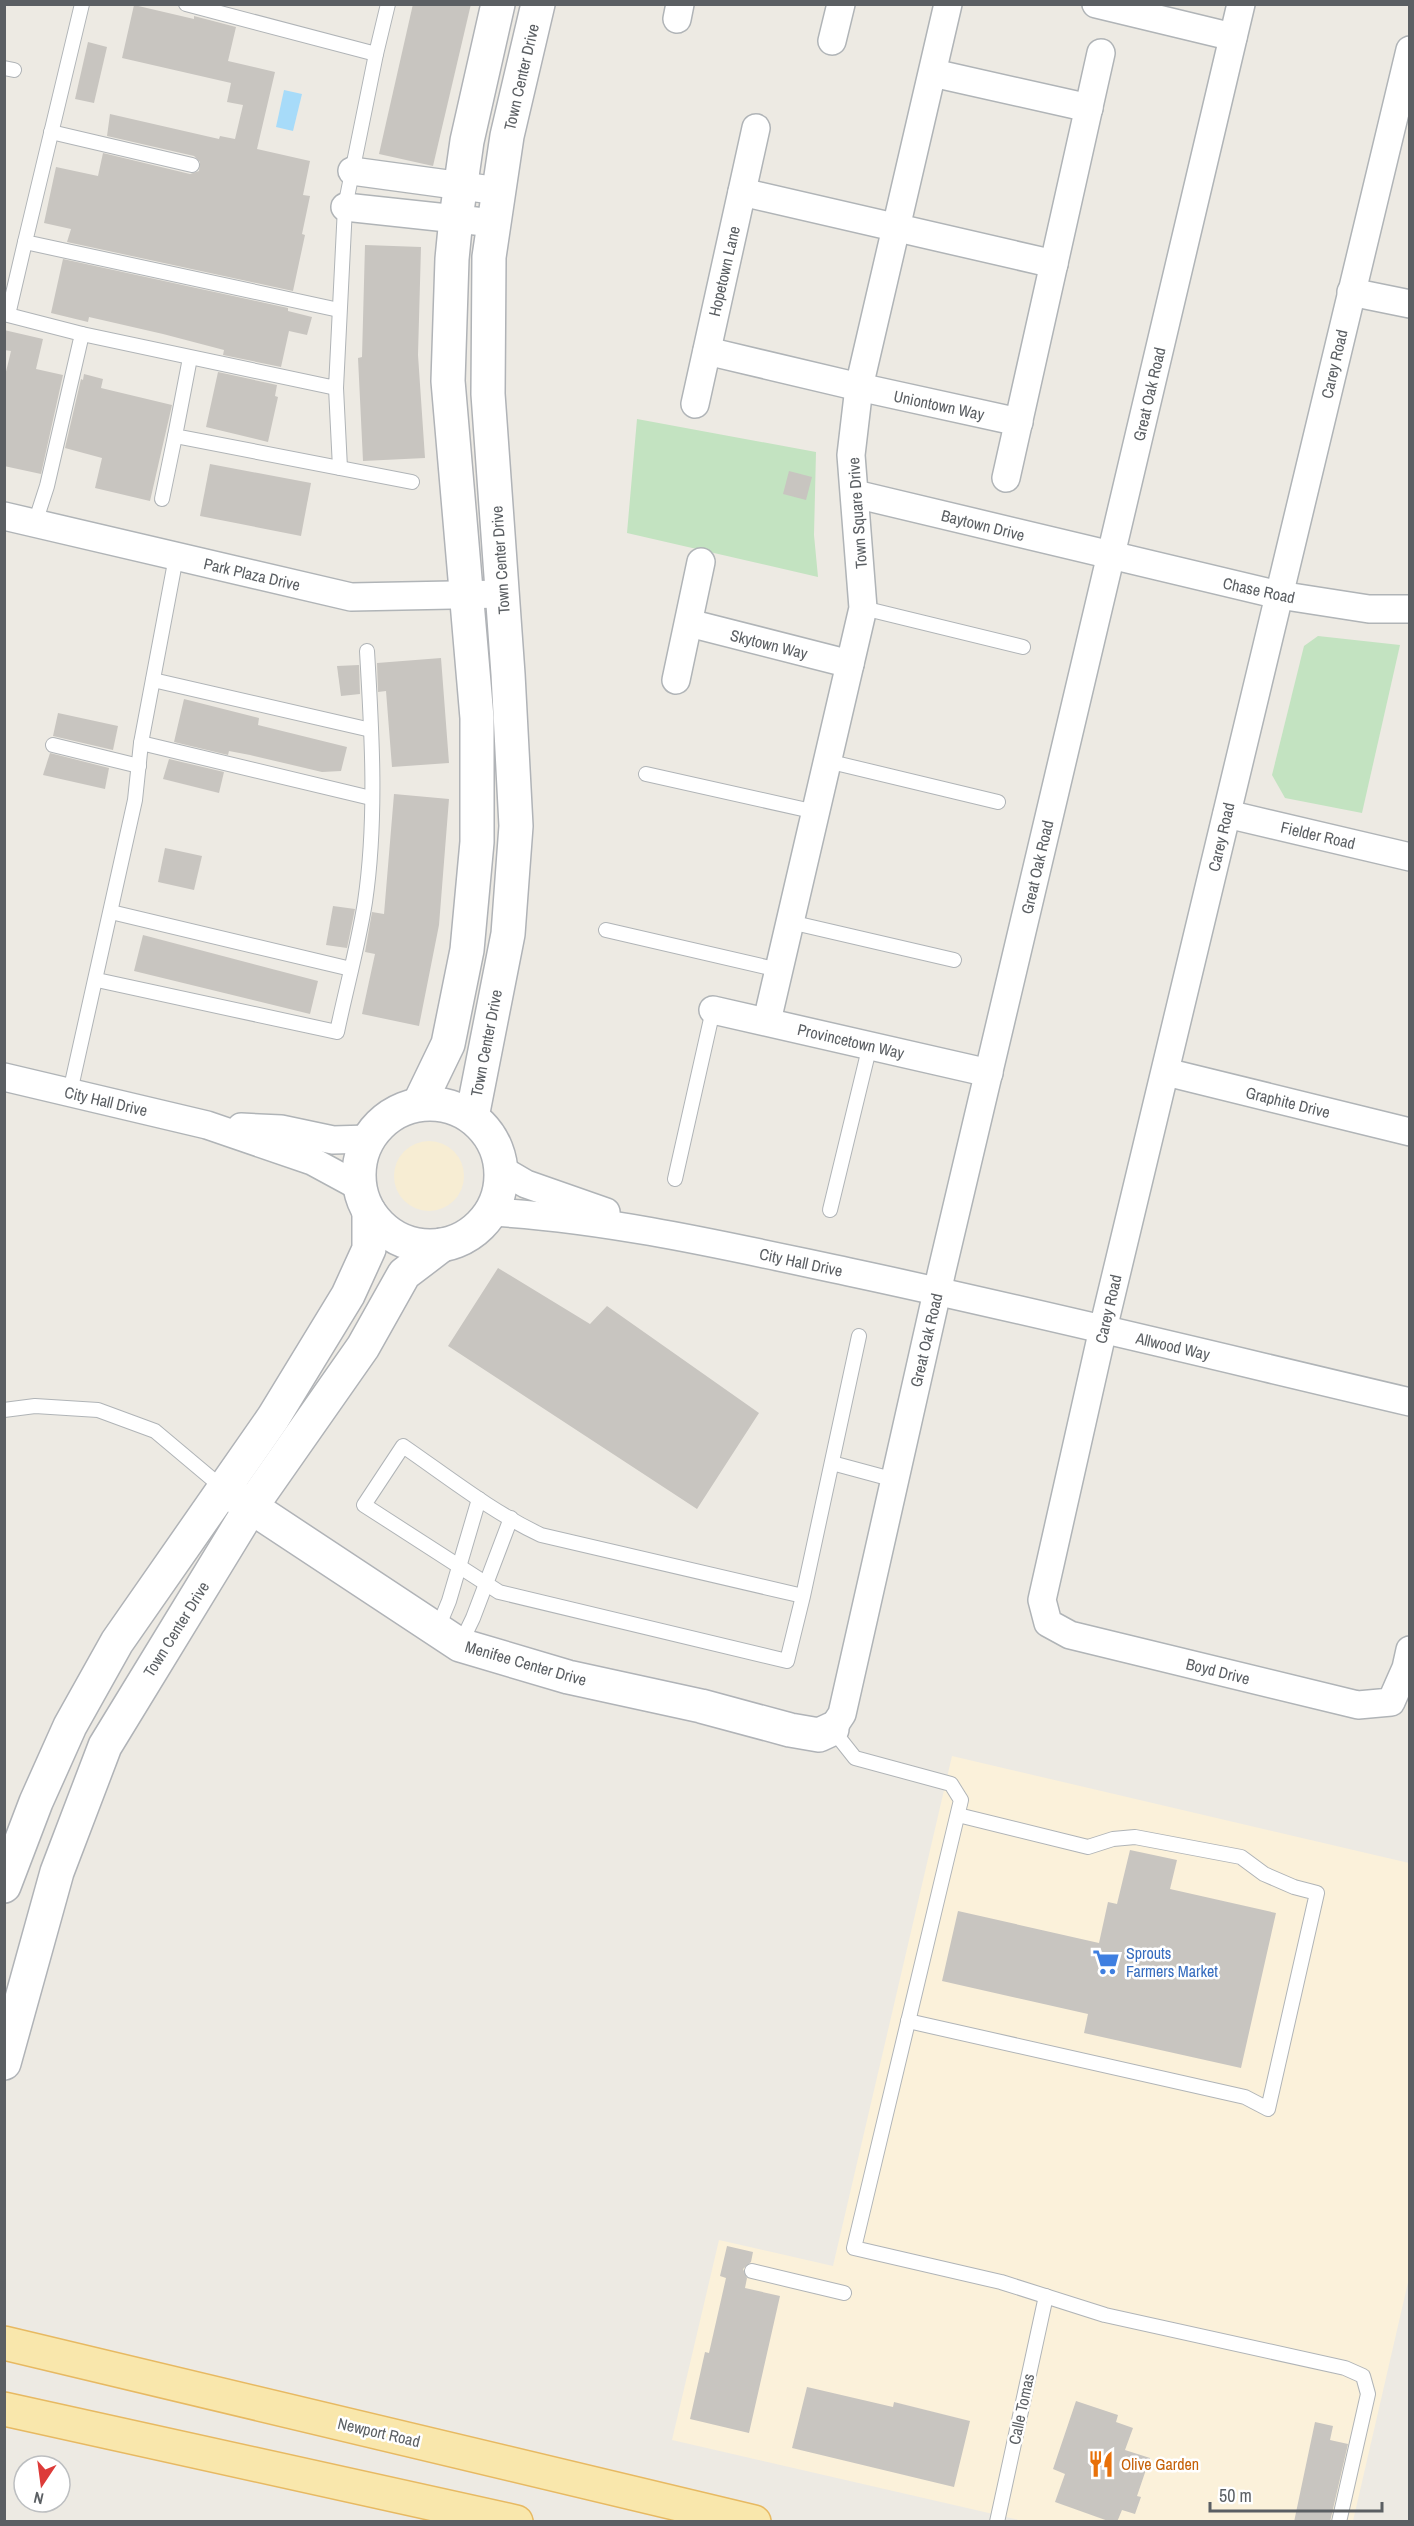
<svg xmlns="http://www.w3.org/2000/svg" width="1414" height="2526" viewBox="0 0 1414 2526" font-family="'Archivo Narrow',sans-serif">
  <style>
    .commercial { fill: #fbf1da }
    .green { fill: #c3e3c1 }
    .sand { fill: #f7edd3 }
    .water { fill: #a7dbf9 }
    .building { fill: #c8c5c0 }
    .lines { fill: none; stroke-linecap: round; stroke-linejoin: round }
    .lane-casing { stroke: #b0b4b7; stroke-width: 16 }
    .street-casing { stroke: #b0b4b7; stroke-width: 30 }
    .secondary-casing { stroke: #b0b3b7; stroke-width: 36 }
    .primary-casing { stroke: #e7b962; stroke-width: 36 }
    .lane { stroke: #fff; stroke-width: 14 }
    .street { stroke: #fff; stroke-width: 27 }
    .secondary { stroke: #fff; stroke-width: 33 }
    .primary { stroke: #f9e7ac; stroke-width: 33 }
    .labels { text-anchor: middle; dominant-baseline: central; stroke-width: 5; stroke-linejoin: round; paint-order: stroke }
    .street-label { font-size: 16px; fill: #5b5f63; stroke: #fff }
    .shop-label { font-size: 16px; fill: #366cbe; stroke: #fff; text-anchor: start }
    .food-label { font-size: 16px; fill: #c56008; stroke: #fff; text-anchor: start }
  </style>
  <rect width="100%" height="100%" fill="#edeae3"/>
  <polygon class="commercial" points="952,1756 1409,1863 1409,2278 1353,2521 1023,2521 672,2440 719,2240 833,2266"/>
  <g class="green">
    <polygon points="637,419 816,452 814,535 818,577 627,533"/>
    <polygon points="1318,636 1400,645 1362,813 1285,798 1272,775 1304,646"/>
  </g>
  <circle class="sand" cx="429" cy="1176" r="35"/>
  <polygon class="water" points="284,90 302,94 293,131 276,127"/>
  <g class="building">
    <polygon points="413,4 471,4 433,166 379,154"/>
    <polygon points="134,5 194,19 194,16 236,27 228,61 275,72 257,149 310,161 303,195 310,196 302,234 305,235 293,291 67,242 71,229 44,223 56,167 98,176 103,153 190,174 199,171 200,162 194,156 107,136 110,114 219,139 220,136 235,139 243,105 227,102 231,83 122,58"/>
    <polygon points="88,42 107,47 94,103 75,99"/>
    <polygon points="365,245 421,247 418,355 425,458 363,461 358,358 362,357"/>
    <polygon points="63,259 288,308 288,311 312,317 307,335 289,331 281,367 223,355 224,350 163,334 89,317 88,322 51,313"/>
    <polygon points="4,330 43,339 36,369 63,375 41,474 4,466 4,380 11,351 4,350"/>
    <polygon points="218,372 277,385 275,396 278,397 268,442 206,427"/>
    <polygon points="84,374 103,379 101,388 172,405 150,501 95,488 102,458 65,448 81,379 83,380"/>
    <polygon points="210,464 311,483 301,536 200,516"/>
    <polygon points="789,471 812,477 806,500 783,494"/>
    <polygon points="441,658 449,763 392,767 386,691 378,692 377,663"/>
    <polygon points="359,665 360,694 341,696 337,666"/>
    <polygon points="184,699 259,718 258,725 347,747 341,771 322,772 250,755 229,751 228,755 174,742"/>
    <polygon points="58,713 118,726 113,750 53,736"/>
    <polygon points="50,753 109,768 105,789 43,775"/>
    <polygon points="169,759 224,772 219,793 163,779"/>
    <polygon points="394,794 449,799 439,925 419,1026 362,1014 375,954 365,952 372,912 384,914"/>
    <polygon points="165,848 202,856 194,890 158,882"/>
    <polygon points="333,906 355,909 347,948 326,945"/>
    <polygon points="143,935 318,981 310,1014 134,971"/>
    <polygon points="498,1268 590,1324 607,1306 759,1413 697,1509 448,1346"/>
    <polygon points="1130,1850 1177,1860 1170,1889 1276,1913 1241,2068 1084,2033 1088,2014 942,1981 958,1911 1099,1943 1108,1902 1117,1904"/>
    <polygon points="727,2246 753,2252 751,2262 743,2269 747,2278 745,2288 780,2296 749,2433 690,2419 705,2352 709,2353 726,2278 720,2276"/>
    <polygon points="807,2387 893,2407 894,2402 970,2421 954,2487 792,2448"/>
    <polygon points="1076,2401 1118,2415 1116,2422 1133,2428 1125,2450 1150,2458 1137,2496 1141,2497 1135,2514 1122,2510 1117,2522 1111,2522 1055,2502 1065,2474 1053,2469"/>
    <polygon points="1315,2422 1333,2426 1330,2440 1348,2444 1330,2522 1294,2522"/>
  </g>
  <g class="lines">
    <defs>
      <g id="lane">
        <polyline points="82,4 25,242 339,310"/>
        <polyline points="186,4 376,54 388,4"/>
        <polyline points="4,68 14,70"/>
        <polyline points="51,132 192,165"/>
        <polyline points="25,242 8,315 82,334 47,486 35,523"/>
        <polyline points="82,334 336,388 345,207 376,54"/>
        <polyline points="190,358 175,436 412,482"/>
        <polyline points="336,388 340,468"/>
        <polyline points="162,499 175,436"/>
        <polyline points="863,608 1023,647"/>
        <polyline points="153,680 371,730"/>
        <polyline points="141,743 371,798"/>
        <polyline points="53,745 139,766"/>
        <polyline points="827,761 998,802"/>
        <polyline points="646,774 816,812"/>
        <polyline points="111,912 351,969"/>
        <polyline points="790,922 954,960"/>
        <polyline points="606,930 779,970"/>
        <path d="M 97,980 L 337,1032 C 346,989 358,946 365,902 C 377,820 372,734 367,651"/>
        <polyline points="70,1092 135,800 141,743 176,557"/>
        <polyline points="675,1179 713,1010"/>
        <polyline points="830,1210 870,1045"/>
        <polyline points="4,1410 35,1406 98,1410 155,1431 224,1489"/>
        <polyline points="832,1463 895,1480"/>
        <path d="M 803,1596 L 787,1661 L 499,1592 L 364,1505 L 403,1446 C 448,1477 492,1512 541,1535 L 803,1596 L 859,1336"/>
        <polyline points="437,1630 449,1601 479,1499"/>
        <polyline points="460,1645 473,1618 511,1518"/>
        <polyline points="832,1729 855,1758 951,1784 961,1800 854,2248 1001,2282 1105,2315 1345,2368 1363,2376 1368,2394 1339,2522"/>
        <polyline points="908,2021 1245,2097 1268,2109 1317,1893 1294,1887 1264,1874 1241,1857 1135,1837 1113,1839 1088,1847 958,1815"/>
        <polyline points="752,2271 844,2293"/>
        <polyline points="997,2522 1046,2296"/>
      </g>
      <g id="street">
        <polyline points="1096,4 1233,37"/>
        <polyline points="677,19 680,4"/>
        <polyline points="832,41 841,4"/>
        <polyline points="1410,50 1103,1329 1042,1600 1048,1623 1070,1635 1358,1705 1391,1702 1406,1668 1410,1650"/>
        <polyline points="933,73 1089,108"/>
        <polyline points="352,171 499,191"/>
        <polyline points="742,192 1054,264"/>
        <polyline points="345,207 494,223"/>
        <polyline points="1351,292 1410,304"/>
        <polyline points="707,351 859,387 1019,422"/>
        <polyline points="695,404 756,128"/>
        <polyline points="1006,478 1101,53"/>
        <polyline points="855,494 1279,595 1369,609 1410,609"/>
        <polyline points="4,516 351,597 503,594"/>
        <polyline points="689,623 850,664"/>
        <polyline points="676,680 701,562"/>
        <polyline points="1227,814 1410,857"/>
        <polyline points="713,1010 989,1073"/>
        <polyline points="767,1021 863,608 851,455 859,387 948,4"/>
        <polyline points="1166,1072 1410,1132"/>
        <polyline points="4,1077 207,1125 312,1161 360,1187"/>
        <polyline points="241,1127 281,1129 333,1140 369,1139"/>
        <polyline points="502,1170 526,1184 606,1212"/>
        <path d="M 491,1212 C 612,1219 731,1247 849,1272 C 1037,1312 1223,1358 1410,1402"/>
        <polyline points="832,1729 842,1714 942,1270 1241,4"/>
      </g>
      <g id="secondary">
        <circle cx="430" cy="1175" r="71"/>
        <polyline points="419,1104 448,1044 467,950 477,842 477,718 448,381 452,259 456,218 467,141 498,4"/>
        <polyline points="472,1117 508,934 516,826 508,674 488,394 489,257 507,136 538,4"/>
        <polyline points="233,1495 460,1645 568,1677 701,1706 790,1730 819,1735 832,1729"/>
        <polyline points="4,1886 36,1802 70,1726 117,1642 273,1418 348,1295 369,1249 369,1212"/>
        <polyline points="4,2063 57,1872 105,1746 251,1507 363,1347 404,1274 442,1245"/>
      </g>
      <g id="primary">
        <polyline points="4,2343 754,2522"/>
        <polyline points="4,2409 516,2522"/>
      </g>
    </defs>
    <use href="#lane" class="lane-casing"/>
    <use href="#street" class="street-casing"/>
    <use href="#secondary" class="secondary-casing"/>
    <use href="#primary" class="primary-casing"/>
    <use href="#lane" class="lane"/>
    <use href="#street" class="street"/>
    <use href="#secondary" class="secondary"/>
    <use href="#primary" class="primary"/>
  </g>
  <defs>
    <symbol id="supermarket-bare" viewBox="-9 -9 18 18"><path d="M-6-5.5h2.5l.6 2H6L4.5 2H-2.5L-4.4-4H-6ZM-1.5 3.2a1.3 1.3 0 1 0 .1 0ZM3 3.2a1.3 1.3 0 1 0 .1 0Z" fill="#3f7fe0" stroke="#fff" stroke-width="2.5" paint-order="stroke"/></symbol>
    <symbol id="restaurant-bare" viewBox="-9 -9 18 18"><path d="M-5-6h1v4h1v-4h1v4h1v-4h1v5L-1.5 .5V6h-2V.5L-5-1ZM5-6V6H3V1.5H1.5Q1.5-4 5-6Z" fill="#e8710a" stroke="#fff" stroke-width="2.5" paint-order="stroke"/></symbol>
  </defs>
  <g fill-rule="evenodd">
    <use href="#supermarket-bare" x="1087" y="1943" width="38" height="38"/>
    <use href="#restaurant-bare" x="1082" y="2445" width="38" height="38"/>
  </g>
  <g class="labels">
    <g class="street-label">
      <text transform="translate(521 77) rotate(-77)">Town Center Drive</text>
      <text transform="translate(724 271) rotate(-77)">Hopetown Lane</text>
      <text transform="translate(1334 364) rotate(-77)">Carey Road</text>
      <text transform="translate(1149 394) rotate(-77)">Great Oak Road</text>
      <text transform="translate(939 405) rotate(12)">Uniontown Way</text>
      <text transform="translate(857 513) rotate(-94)">Town Square Drive</text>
      <text transform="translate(983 525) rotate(14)">Baytown Drive</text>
      <text transform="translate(500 560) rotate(-94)">Town Center Drive</text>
      <text transform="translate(252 574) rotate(13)">Park Plaza Drive</text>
      <text transform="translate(1259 590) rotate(12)">Chase Road</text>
      <text transform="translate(769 644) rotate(14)">Skytown Way</text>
      <text transform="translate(1318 835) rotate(13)">Fielder Road</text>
      <text transform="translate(1221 837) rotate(-77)">Carey Road</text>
      <text transform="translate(1037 867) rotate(-77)">Great Oak Road</text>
      <text transform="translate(851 1041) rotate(13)">Provincetown Way</text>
      <text transform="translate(486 1043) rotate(-79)">Town Center Drive</text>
      <text transform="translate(106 1101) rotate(13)">City Hall Drive</text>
      <text transform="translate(1288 1102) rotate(14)">Graphite Drive</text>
      <text transform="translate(801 1262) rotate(12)">City Hall Drive</text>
      <text transform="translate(1108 1309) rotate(-77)">Carey Road</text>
      <text transform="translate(926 1340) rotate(-77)">Great Oak Road</text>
      <text transform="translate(1173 1346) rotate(13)">Allwood Way</text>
      <text transform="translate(176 1629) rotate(-58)">Town Center Drive</text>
      <text transform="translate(526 1663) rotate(16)">Menifee Center Drive</text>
      <text transform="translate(1218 1671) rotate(14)">Boyd Drive</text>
      <text transform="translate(1021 2409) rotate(-78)">Calle Tomas</text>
      <text transform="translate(379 2432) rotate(13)">Newport Road</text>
    </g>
    <g class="shop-label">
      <text x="1126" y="1953">Sprouts<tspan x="1126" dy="18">Farmers Market</tspan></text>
    </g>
    <g class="food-label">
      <text x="1121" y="2464">Olive Garden</text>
    </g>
  </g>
  <rect width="1414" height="2526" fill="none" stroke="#5b5f63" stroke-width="12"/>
  <g transform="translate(42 2484) rotate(193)"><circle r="28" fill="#ffffff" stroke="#bdbfc1" stroke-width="1.5"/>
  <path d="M0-4.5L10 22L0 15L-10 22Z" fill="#dd3b39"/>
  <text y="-9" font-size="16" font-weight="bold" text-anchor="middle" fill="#5b5f63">N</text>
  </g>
  <path d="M1210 2502v9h172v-9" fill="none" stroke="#5b5f63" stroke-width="3"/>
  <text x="1219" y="2502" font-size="18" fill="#5b5f63" stroke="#ffffff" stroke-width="4.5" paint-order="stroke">50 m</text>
</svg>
